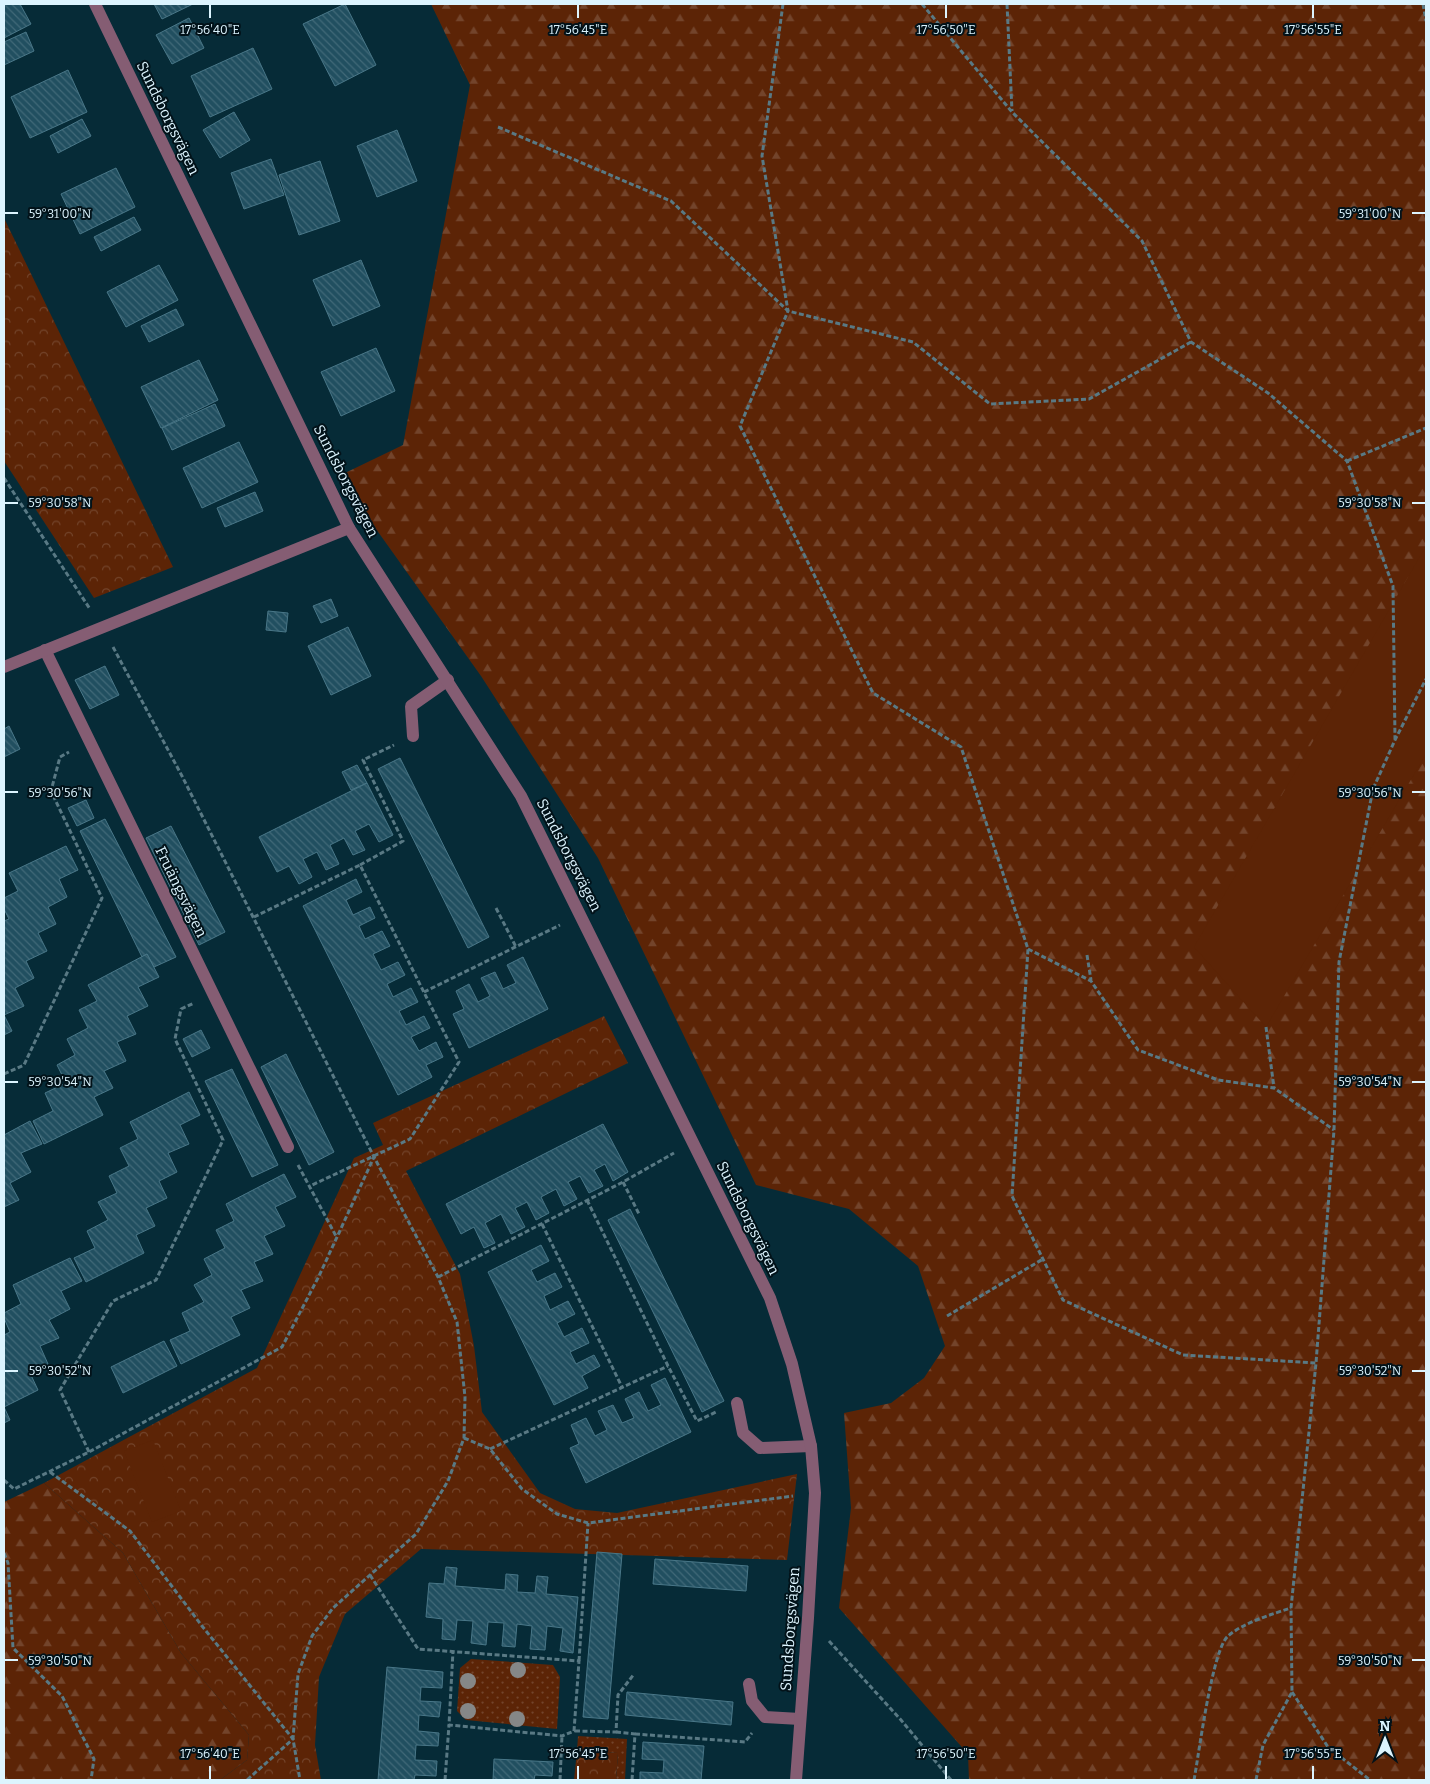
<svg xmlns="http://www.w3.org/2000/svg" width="1430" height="1784" viewBox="0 0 1430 1784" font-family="Bitter,serif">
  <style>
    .grass { fill: url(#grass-dots) }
    .forest { fill: url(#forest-firs) }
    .park { fill: url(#park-crowns) }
    .garden { fill: #5c2406 }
    .building { fill: url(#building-back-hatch); stroke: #497788 }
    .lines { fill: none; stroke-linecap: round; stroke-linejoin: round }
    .path { stroke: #597984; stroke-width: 3; stroke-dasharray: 5 2.5; stroke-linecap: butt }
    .lane { stroke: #855d73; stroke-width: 12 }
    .street { stroke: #855d73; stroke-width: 12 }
    .tree { fill: #858787 }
    .ticks { fill: none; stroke: #dcf4fe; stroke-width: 2 }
    .labels { text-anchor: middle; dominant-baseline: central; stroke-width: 4; stroke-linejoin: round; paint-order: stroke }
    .street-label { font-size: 15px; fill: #dcf4fe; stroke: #021219 }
    .ticks-label { font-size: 12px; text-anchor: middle; fill: #dcf4fe; stroke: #021219; stroke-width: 4; stroke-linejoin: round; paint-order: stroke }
  </style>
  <defs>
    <pattern id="grass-dots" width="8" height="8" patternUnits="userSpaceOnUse" patternTransform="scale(1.25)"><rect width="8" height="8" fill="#5c2406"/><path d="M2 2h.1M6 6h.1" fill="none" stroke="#73442b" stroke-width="1.8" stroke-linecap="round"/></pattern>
    <pattern id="forest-firs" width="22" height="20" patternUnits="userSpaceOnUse" patternTransform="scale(1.25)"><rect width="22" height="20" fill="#5c2406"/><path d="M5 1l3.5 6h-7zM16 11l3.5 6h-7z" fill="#73442b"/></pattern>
    <pattern id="park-crowns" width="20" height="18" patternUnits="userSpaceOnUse" patternTransform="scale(1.25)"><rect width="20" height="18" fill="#5c2406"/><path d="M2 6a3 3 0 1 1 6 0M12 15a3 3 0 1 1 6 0" fill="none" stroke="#73442b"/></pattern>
    <pattern id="building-back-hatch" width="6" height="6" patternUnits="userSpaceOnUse" patternTransform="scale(1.25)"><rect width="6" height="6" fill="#214f60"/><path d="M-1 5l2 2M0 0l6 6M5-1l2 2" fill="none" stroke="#416978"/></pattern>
  </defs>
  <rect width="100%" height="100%" fill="#062b37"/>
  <g class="grass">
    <polygon points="471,1659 553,1665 560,1677 557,1729 466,1720 457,1711 460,1668"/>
    <polygon points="578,1736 627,1739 625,1780 616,1780 618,1753 577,1751"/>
  </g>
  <g class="forest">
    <polygon points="431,4 1426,4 1426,1780 969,1780 968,1754 839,1608 851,1508 844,1413 891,1403 924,1378 945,1346 918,1266 849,1209 756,1185 598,858 481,676 376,529 345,473 403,445 470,85"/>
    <polygon points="44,1483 123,1553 181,1653 249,1735 247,1760 220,1780 4,1780 4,1502"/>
  </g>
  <g class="park">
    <polygon points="4,218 173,567 94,598 4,461"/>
    <polygon points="604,1016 628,1063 406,1171 460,1274 474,1346 482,1412 540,1493 575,1509 617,1513 797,1474 787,1560 421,1549 345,1614 319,1677 315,1745 321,1780 220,1780 247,1760 249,1735 181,1653 123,1553 44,1483 257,1368 354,1158 383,1145 373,1123"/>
    <polygon points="577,1751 618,1753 616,1780 574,1780"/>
  </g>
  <g class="garden">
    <polygon points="1426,546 1426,754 1266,1027 1194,947"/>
    <polygon points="153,1440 181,1511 152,1522 124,1451"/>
  </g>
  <g class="building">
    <polygon points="4,4 20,4 31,24 4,38"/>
    <polygon points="154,4 193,4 162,19"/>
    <polygon points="345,4 376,65 335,86 303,24"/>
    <polygon points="189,18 204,48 172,64 156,35"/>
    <polygon points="26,32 34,51 4,65 4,42"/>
    <polygon points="253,48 272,89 210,117 191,76"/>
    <polygon points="68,70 87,112 30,138 11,97"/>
    <polygon points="234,112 250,140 220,158 203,130"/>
    <polygon points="82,119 91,136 58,153 50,136"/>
    <polygon points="397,130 417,181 377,197 357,146"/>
    <polygon points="271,159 284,195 244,209 231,173"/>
    <polygon points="320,161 340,221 299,235 279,175"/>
    <polygon points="116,168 135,207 80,234 61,194"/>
    <polygon points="134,217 141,230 101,251 94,237"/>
    <polygon points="361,260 380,306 333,326 313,280"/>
    <polygon points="159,265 178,300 126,327 107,292"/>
    <polygon points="176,309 184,325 149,342 141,326"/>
    <polygon points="376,348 395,391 341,416 321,372"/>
    <polygon points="199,360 218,400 161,428 141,387"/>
    <polygon points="215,404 225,426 172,450 162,428"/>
    <polygon points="239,442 258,482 202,508 183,468"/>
    <polygon points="255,492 263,511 225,527 217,508"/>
    <polygon points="331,599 338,616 321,623 313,606"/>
    <polygon points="268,611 288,613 286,632 266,630"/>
    <polygon points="348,627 371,676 331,695 308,646"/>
    <polygon points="105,666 119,695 90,709 75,680"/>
    <polygon points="9,726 20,749 4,757 4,729"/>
    <polygon points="400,758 489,937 468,948 378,769"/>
    <polygon points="357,765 367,783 351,790 342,772"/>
    <polygon points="367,783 393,835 379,842 369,824 355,831 365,850 353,855 344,838 330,845 339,864 326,870 317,852 303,859 312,877 299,884 289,866 277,872 259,837"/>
    <polygon points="86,800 94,818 77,826 68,808"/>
    <polygon points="105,819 176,957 154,967 147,954 142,957 80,831"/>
    <polygon points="171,826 225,932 199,945 146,838"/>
    <polygon points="66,846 78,870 59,879 67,897 48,907 56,924 38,933 47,951 26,961 34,978 15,988 24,1006 4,1015 12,1031 4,1035 4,921 9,919 4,909 4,898 18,891 9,873"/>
    <polygon points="356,879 362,892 346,900 353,915 370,907 375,918 359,926 365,939 382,931 390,946 373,954 381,970 398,962 405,975 387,984 393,997 411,988 418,1002 399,1011 406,1025 424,1016 430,1028 411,1037 419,1051 436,1042 443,1057 426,1065 432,1077 398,1095 303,906"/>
    <polygon points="147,954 159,977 138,987 148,1006 127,1016 136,1034 117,1042 126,1061 104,1071 113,1088 94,1097 103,1115 44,1144 33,1121 53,1111 45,1093 66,1083 57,1065 75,1055 67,1039 88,1028 79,1010 97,1001 88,985"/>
    <polygon points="523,957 548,1009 469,1048 453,1014 464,1009 456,991 469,984 478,1002 490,996 481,978 495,972 503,989 516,983 507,965"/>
    <polygon points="201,1030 210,1048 192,1057 183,1039"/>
    <polygon points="286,1054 334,1152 309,1165 261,1067"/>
    <polygon points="232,1069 278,1165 252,1177 205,1081"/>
    <polygon points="189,1092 200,1115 180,1125 189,1144 168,1153 177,1172 159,1181 167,1198 146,1208 155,1226 136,1235 144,1253 86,1282 74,1258 95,1248 87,1231 108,1220 98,1202 117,1193 109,1176 129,1166 120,1148 138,1139 130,1122"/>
    <polygon points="30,1121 42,1144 21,1153 31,1172 10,1183 19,1200 4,1207 4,1135"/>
    <polygon points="603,1124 628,1172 613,1181 605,1164 594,1170 603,1186 589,1193 580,1176 568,1182 577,1199 564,1206 556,1189 541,1197 549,1213 536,1220 527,1202 515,1208 525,1227 511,1234 501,1214 485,1223 495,1243 484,1248 474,1227 461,1234 446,1204"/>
    <polygon points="284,1174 296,1197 275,1207 285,1226 264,1236 273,1254 254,1262 263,1281 241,1290 250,1308 231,1317 240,1335 181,1364 170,1340 190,1331 182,1313 204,1302 194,1285 212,1275 204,1259 225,1248 216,1230 234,1221 226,1204"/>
    <polygon points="630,1209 724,1401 702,1412 608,1220"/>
    <polygon points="541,1245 549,1261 531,1270 537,1282 555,1273 562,1287 544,1296 550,1310 568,1301 575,1314 557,1323 564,1337 582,1328 589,1343 570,1352 576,1364 594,1355 600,1366 582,1376 588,1388 554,1405 488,1272"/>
    <polygon points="70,1258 82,1281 61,1291 70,1309 49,1320 59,1338 40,1346 48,1364 30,1373 38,1390 4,1407 10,1420 4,1423 4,1335 10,1332 4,1318 4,1313 21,1304 13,1285"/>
    <polygon points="164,1341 177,1366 123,1393 111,1367"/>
    <polygon points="665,1378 691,1432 586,1483 570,1448 579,1444 571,1425 586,1418 595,1436 607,1430 598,1411 613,1405 622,1423 634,1418 625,1399 639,1392 648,1411 661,1405 651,1385"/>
    <polygon points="597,1552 622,1554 608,1719 583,1717"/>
    <polygon points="655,1559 748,1566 746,1591 653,1584"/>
    <polygon points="446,1567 457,1568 455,1586 505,1590 506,1574 518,1575 517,1592 535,1593 537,1576 548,1577 546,1594 578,1597 573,1653 560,1651 563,1628 547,1626 545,1650 530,1649 532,1626 517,1624 515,1647 502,1646 504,1623 488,1622 486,1645 471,1643 473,1621 457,1620 455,1640 442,1639 443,1619 426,1617 429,1583 444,1584"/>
    <polygon points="387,1667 443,1672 442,1688 421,1687 420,1701 441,1702 439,1717 419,1715 418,1731 439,1733 438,1746 416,1745 415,1760 437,1761 436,1776 415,1775 414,1780 378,1780"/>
    <polygon points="627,1692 733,1702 731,1725 625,1715"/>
    <polygon points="643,1742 704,1746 701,1780 640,1780 640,1772 663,1773 664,1760 642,1759"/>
    <polygon points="494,1759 553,1762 552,1776 535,1775 534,1780 493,1780"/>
  </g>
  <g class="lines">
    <g class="path">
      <polyline points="783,4 762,156 788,311 740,426 873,693 961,747 1028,949 1012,1196 1063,1300 1183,1355 1316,1363"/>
      <polyline points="922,4 1012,112 1142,241 1191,342 1268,393 1347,461 1393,586 1395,739"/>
      <polyline points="1007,4 1012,111"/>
      <polyline points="1423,4 1426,21"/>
      <polyline points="498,127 671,201 788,311 913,342 990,404 1089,399 1191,342"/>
      <polyline points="1347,461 1426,428"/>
      <polyline points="4,478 90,609"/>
      <polyline points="113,647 182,776 374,1157 438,1277 457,1322 465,1397 464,1438 448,1481 416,1534 333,1608 312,1636 298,1674 293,1739 300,1780"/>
      <polyline points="360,865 403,841 363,760 394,745"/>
      <polyline points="496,908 516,947"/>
      <polyline points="254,917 360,865 459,1062 410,1139 310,1186"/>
      <polyline points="1028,949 1091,981 1138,1050 1218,1080 1274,1088 1334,1130"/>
      <polyline points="1087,955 1091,980"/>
      <polyline points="424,992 560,925"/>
      <polyline points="1266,1027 1274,1088"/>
      <polyline points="4,1074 24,1065 102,898 51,791 60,757 69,752"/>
      <polyline points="298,1165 337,1238"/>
      <polyline points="623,1182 639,1214"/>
      <polyline points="587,1200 668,1366 697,1421 716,1412"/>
      <polyline points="542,1224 622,1387"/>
      <polyline points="438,1277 623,1182 674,1153"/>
      <polyline points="947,1316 1043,1259"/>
      <polyline points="464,1438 490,1449 522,1489 557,1514 588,1523 793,1496"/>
      <polyline points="490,1449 668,1366"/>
      <polyline points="89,1452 60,1390 113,1301 156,1280 223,1140 175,1039 181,1009 194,1003"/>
      <polyline points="50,1472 130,1531 202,1626 293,1739 247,1780"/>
      <polyline points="4,1480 14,1489 89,1452 282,1347 319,1276 374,1157"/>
      <polyline points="4,1553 8,1563 13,1648 62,1696 94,1759 91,1780"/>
      <polyline points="370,1575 418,1649 579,1661 574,1731 562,1736 449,1725 453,1651"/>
      <polyline points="829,1641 901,1720 951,1780"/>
      <polyline points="579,1661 588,1523"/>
      <polyline points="1292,1692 1328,1747 1370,1780"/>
      <polyline points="575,1731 616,1732 618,1695 634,1674"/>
      <polyline points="616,1732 635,1734 632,1780"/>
      <polyline points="635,1734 745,1742 752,1733"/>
      <polyline points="445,1780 449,1725"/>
      <polyline points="560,1780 562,1736"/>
      <path d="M 1194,1780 C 1199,1754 1212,1650 1228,1636 C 1243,1623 1272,1614 1291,1608"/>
      <polyline points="1256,1780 1263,1745 1292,1692 1291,1608 1316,1363 1334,1130 1339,962 1373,789 1395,740 1426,679"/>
    </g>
    <g class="lane">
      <polyline points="45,650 288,1147"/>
      <polyline points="413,736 411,706 448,680"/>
      <polyline points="737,1403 743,1433 760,1448 811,1446"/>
      <polyline points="749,1684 752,1701 765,1717 800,1719"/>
    </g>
    <g class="street">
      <polyline points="95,4 349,528 521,796 770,1298 792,1364 811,1446 815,1493 808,1618 796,1780"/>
      <polyline points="4,667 349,528"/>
    </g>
  </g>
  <g class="tree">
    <circle cx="518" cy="1670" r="8"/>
    <circle cx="468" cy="1681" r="8"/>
    <circle cx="468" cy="1711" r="8"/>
    <circle cx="517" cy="1719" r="8"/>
  </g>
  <path class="ticks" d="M 210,5 L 210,18M 578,5 L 578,18M 946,5 L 946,18M 1313,5 L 1313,18M 5,213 L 18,213M 1412,213 L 1425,213M 5,503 L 18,503M 1412,503 L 1425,503M 5,792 L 18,792M 1412,792 L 1425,792M 5,1082 L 18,1082M 1412,1082 L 1425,1082M 5,1371 L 18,1371M 1412,1371 L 1425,1371M 5,1660 L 18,1660M 1412,1660 L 1425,1660M 210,1766 L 210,1779M 578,1766 L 578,1779M 946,1766 L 946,1779M 1313,1766 L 1313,1779"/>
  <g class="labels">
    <g class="street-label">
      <text transform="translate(168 118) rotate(64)">Sundsborgsvägen</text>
      <text transform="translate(346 481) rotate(63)">Sundsborgsvägen</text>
      <text transform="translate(569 855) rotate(63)">Sundsborgsvägen</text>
      <text transform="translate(181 892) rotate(64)">Fruängsvägen</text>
      <text transform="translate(748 1218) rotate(64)">Sundsborgsvägen</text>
      <text transform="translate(790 1629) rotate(-86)">Sundsborgsvägen</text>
    </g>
  </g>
  <g class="ticks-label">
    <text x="210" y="34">17°56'40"E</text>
    <text x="578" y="34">17°56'45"E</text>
    <text x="946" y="34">17°56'50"E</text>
    <text x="1313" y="34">17°56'55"E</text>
    <text x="60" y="218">59°31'00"N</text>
    <text x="1370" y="218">59°31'00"N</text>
    <text x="60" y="507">59°30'58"N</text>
    <text x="1370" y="507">59°30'58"N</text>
    <text x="60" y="797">59°30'56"N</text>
    <text x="1370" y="797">59°30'56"N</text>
    <text x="60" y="1086">59°30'54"N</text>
    <text x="1370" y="1086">59°30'54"N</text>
    <text x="60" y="1375">59°30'52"N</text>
    <text x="1370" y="1375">59°30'52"N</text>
    <text x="60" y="1665">59°30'50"N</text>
    <text x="1370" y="1665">59°30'50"N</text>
    <text x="210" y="1758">17°56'40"E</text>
    <text x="578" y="1758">17°56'45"E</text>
    <text x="946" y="1758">17°56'50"E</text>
    <text x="1313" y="1758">17°56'55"E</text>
  </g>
  <rect width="1430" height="1784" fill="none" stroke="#dcf4fe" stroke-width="10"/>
  <g transform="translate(1385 1739)" stroke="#021219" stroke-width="4" paint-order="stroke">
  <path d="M0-4L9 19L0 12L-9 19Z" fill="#dcf4fe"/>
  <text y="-8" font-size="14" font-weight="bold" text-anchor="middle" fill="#dcf4fe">N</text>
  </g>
</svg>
